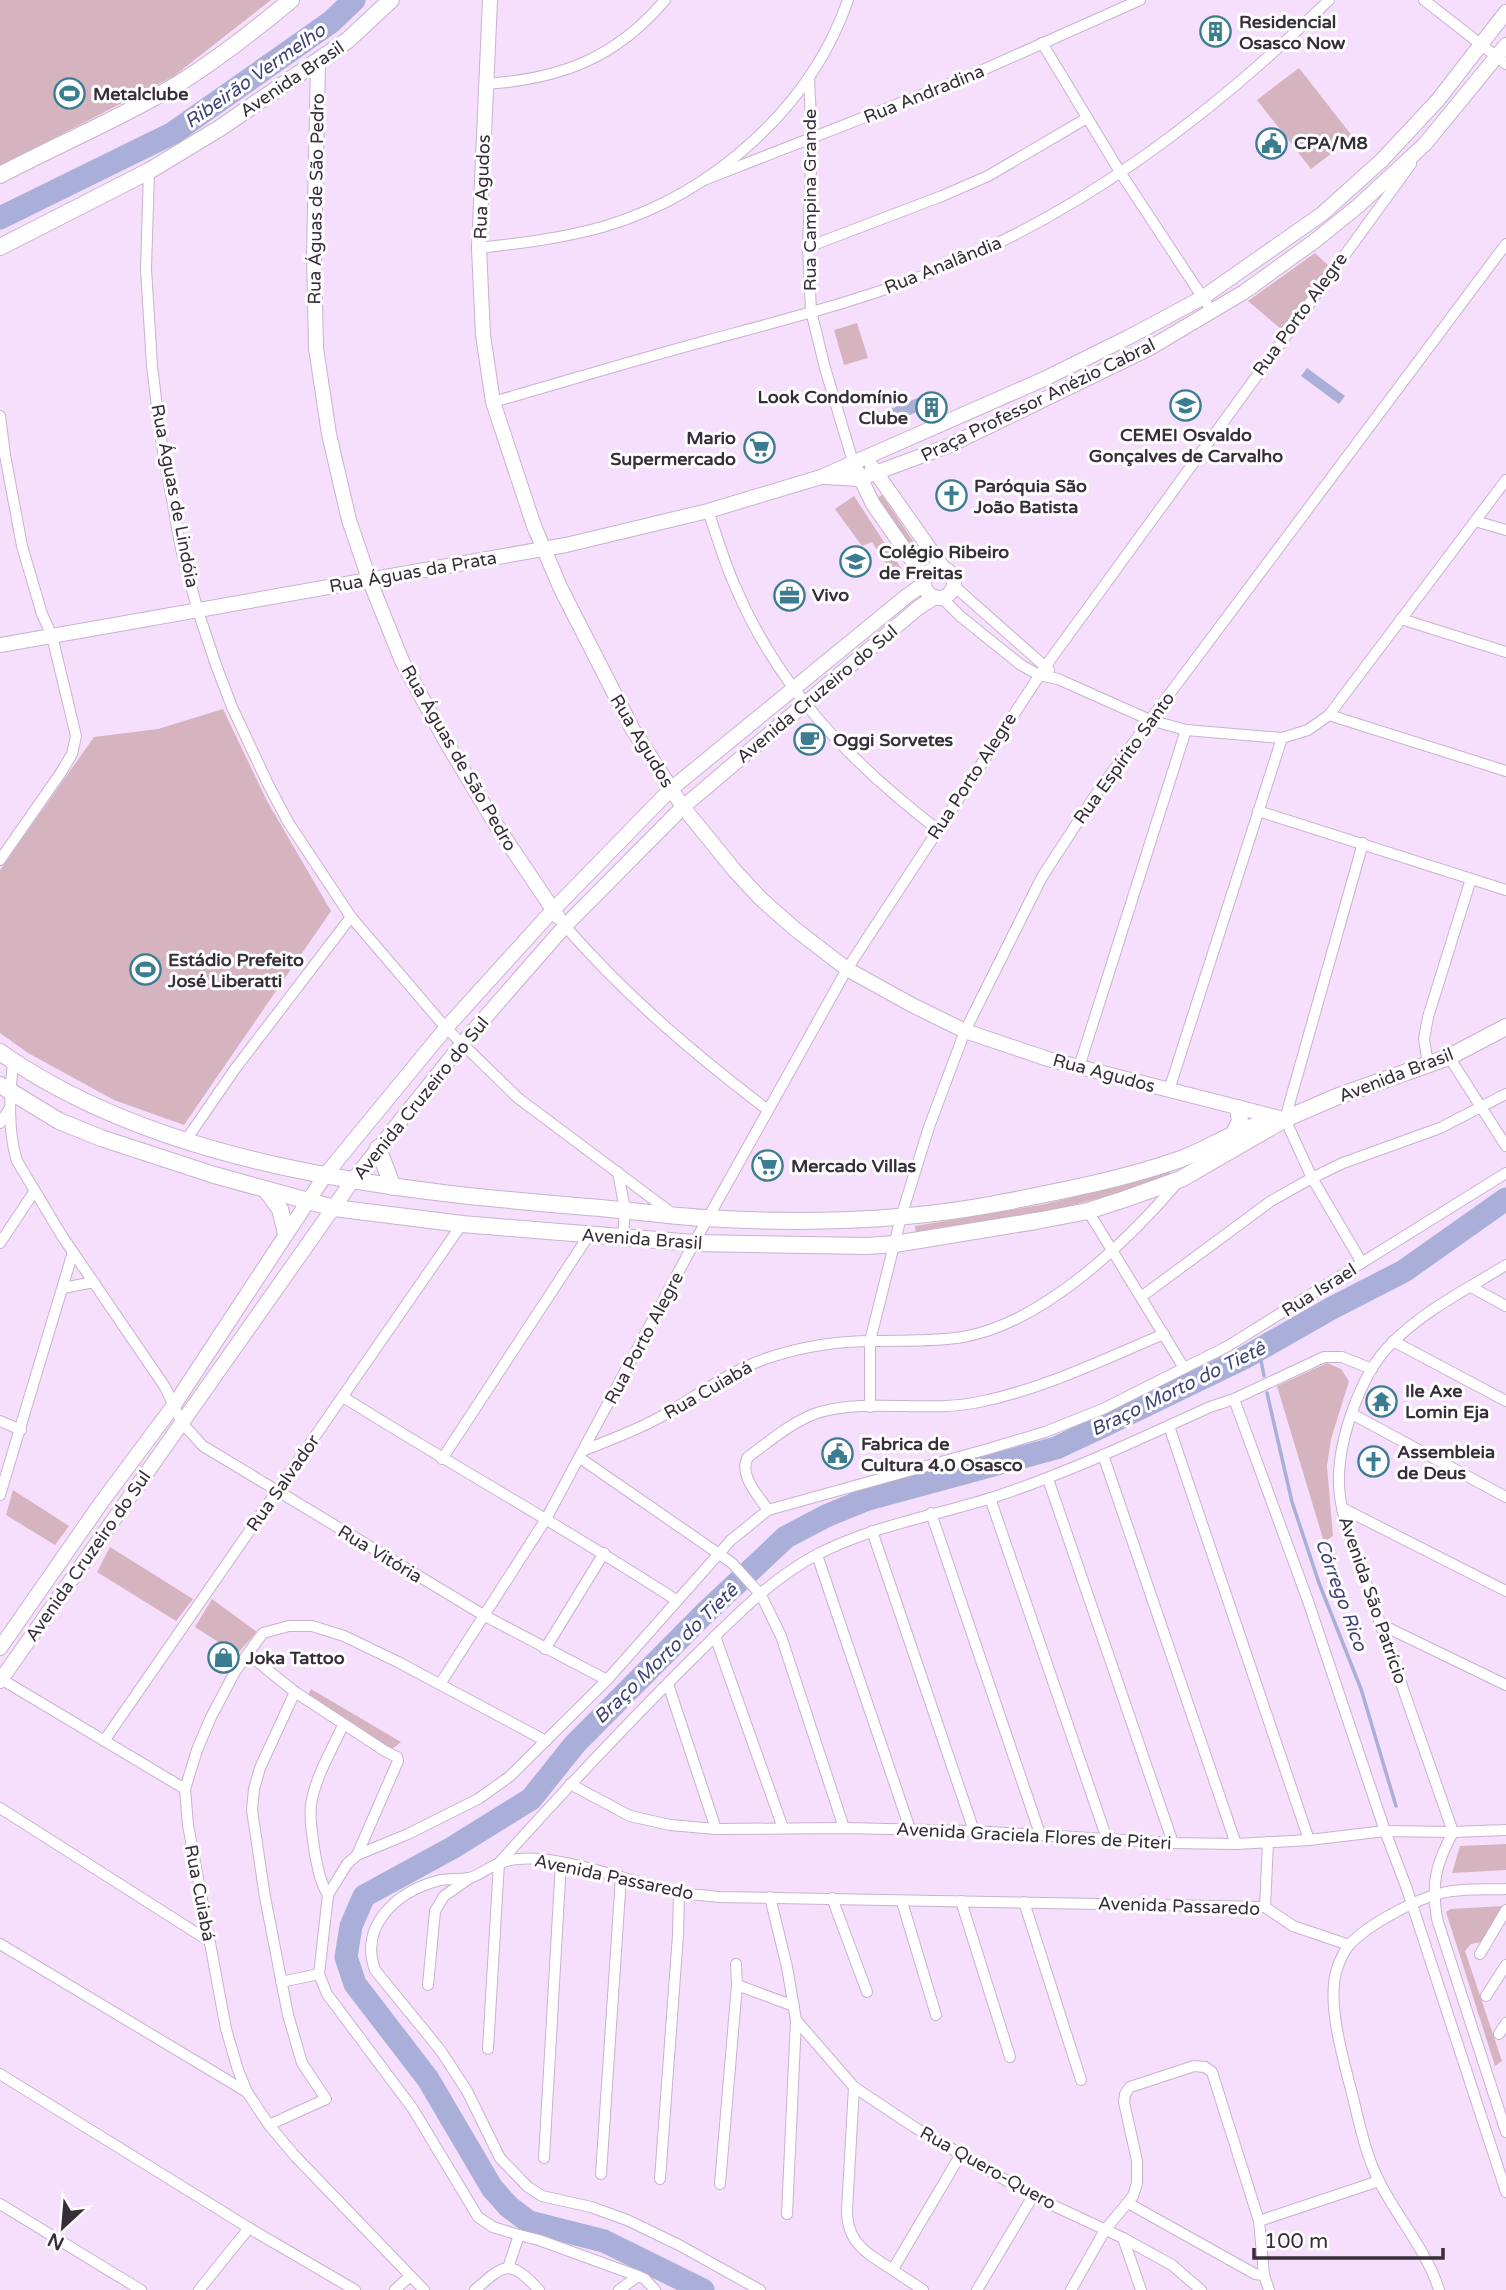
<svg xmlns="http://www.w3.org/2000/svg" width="1506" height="2290" viewBox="0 0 1506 2290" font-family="'Varela Round',sans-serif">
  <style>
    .green { fill: #d5b4bf }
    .water { fill: #a9afd9 }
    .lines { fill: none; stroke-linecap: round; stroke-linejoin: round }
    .stream { stroke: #a9afd9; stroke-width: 3.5 }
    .river { stroke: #a9afd9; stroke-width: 23 }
    .minor-casing { stroke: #c8b2cf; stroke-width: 12 }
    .tertiary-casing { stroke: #c8b2cf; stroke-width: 16 }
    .secondary-casing { stroke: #c8b2cf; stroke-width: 18 }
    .minor { stroke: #fff; stroke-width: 10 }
    .tertiary { stroke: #fff; stroke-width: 14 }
    .secondary { stroke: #fff; stroke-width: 16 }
    .labels { text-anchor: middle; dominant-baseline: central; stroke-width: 6; stroke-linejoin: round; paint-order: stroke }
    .poi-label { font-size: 18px; font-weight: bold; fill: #372e3a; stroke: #fff; text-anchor: start }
    .street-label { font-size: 18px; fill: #372e3a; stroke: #fff }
    .water-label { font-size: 19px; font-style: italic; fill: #3f4279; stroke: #fff }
  </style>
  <rect width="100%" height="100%" fill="#f6dffd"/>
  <g class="green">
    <polygon points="0,0 271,0 174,76 0,166"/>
    <polygon points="1299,68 1353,137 1311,169 1257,100"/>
    <polygon points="1315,253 1330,267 1324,280 1281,329 1248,301"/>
    <polygon points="857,323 868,358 844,365 834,330"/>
    <polygon points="882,495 923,556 918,558 877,498"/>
    <polygon points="854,496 903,571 894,576 872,542 862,546 835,509"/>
    <polygon points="223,709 267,801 331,911 184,1125 114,1100 28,1053 0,1033 0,870 94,737 158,729"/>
    <polygon points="1170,1171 1171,1179 1047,1212 916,1235 915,1226 1046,1204"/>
    <polygon points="1327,1363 1341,1369 1349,1381 1331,1439 1327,1466 1333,1536 1324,1542 1277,1386"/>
    <polygon points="13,1490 69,1526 55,1545 6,1515"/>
    <polygon points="110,1547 193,1599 176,1621 97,1572"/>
    <polygon points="212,1599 257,1632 237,1654 195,1627"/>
    <polygon points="311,1689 401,1742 391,1750 307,1697"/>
    <polygon points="1506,1844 1506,1870 1452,1873 1460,1846"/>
    <polygon points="1503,1906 1482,1942 1471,1944 1465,1951 1502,2061 1495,2066 1446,1912 1451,1909"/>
  </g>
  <g class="water">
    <polygon points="1307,368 1345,396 1339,404 1301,376"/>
    <polygon points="920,397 924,409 884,426 879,414"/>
  </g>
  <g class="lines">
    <g class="stream">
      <polyline points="1259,1350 1264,1376"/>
      <polyline points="1267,1393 1292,1502 1319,1583 1361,1689 1396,1806"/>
    </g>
    <g class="river">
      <polyline points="0,218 173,133 331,22 354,0"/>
      <polyline points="703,2290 604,2241 529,2222 509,2207 492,2188 428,2079 355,1984 346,1957 351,1926 364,1896 452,1848 531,1799 575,1744 704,1614 786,1537 826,1516 865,1500 1056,1448 1103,1426 1244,1358 1332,1308 1404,1271 1506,1199"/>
    </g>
    <defs>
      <g id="minor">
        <polyline points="1424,0 1506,64"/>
        <polyline points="1042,43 1120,172 1207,304"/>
        <polyline points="809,79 812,139 808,247 811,311 825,368 853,462"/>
        <path d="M 485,84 C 560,79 615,59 665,0"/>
        <polyline points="149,171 146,269 152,366 161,439 181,549 198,611 216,665 232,707 268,784 288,822 351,917 446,1028 518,1098 673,1214"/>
        <polyline points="704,180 967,77 1140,0"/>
        <polyline points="808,247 942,196 988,176 1087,118"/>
        <path d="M 479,248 C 523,243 564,238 606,226 C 714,193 811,107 848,0"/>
        <path d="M 493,402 C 563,382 632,361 702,342 C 787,319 873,298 954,263 C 1095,204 1220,107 1329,0"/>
        <polyline points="0,416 5,455 22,546 42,614 52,636 76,736 72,754 62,771 0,860"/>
        <path d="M 708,511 C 717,536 724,562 735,586 C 778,688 850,762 937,829"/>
        <polyline points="1475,521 1506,530"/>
        <polyline points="954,586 1049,670"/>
        <polyline points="942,598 960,616 1021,665 1039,675 1058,679 1150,720 1186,730 1282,738 1308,730 1329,715 1506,480"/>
        <polyline points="1401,619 1506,652"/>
        <polyline points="1329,715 1506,771"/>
        <polyline points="1258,811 1506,890"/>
        <path d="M 565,926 C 626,996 694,1054 768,1110"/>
        <polyline points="1449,1057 1506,1146"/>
        <path d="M 13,1062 C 10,1094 7,1129 17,1161 L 62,1236 L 165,1387 L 182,1423 L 203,1446 L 485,1616 L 607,1680"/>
        <polyline points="1428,1064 1424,1039 1428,1017 1471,879"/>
        <polyline points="1079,1067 1186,730"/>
        <polyline points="1169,1090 1282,738"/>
        <polyline points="0,1123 10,1108"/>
        <polyline points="186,1140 235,1069 351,917"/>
        <polyline points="618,1172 625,1210 623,1237"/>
        <polyline points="1088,1211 1184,1368"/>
        <polyline points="0,1243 34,1192"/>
        <polyline points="1362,1263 1312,1178 1285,1119 1363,843"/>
        <path d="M 1506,1265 C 1467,1289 1423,1311 1391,1344 C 1361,1373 1338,1440 1339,1482 C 1339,1500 1344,1517 1349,1534 L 1453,1832 C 1436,1864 1431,1883 1437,1919 L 1506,2132"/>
        <polyline points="1471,1287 1506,1306"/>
        <polyline points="63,1288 94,1282"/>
        <polyline points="1141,1297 1271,1201 1312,1178 1343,1163 1440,1128 1506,1094"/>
        <polyline points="1393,1341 1506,1401"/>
        <path d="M 343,1397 C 453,1466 567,1529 676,1600"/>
        <polyline points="1234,1399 1308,1601 1385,1831 1407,1889 1506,2192"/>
        <polyline points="870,1407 870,1341 901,1217 929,1127 965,1031 1042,877 1092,800 1150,720 1506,244"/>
        <polyline points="1352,1414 1506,1497"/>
        <polyline points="0,1421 21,1430"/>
        <polyline points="1169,1426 1309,1840"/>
        <path d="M 585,1450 C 611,1439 638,1430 662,1416 C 699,1395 733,1368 774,1356 C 806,1346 839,1341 873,1341 C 903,1340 934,1342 963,1337 C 1043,1323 1127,1242 1178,1182"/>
        <polyline points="1103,1455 1236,1844"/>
        <polyline points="580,1458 732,1563 761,1595 781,1636 844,1828"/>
        <polyline points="442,1459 589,1235"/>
        <polyline points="1048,1479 1173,1843"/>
        <polyline points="0,1495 73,1252"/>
        <polyline points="990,1498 1107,1839"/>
        <polyline points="1342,1508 1506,1591"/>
        <path d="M 768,1510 C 758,1495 738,1475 748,1457 C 770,1441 794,1420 820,1412 C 871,1398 928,1413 979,1402 C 1044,1389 1104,1359 1164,1334"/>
        <polyline points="931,1513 1040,1834"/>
        <polyline points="872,1531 974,1831"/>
        <polyline points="817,1555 910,1829"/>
        <polyline points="1380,1624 1506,1685"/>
        <polyline points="715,1636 783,1828"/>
        <polyline points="545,1649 604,1553"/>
        <polyline points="248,1654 295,1692 385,1751 397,1757 398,1761 357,1855"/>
        <polyline points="1,1679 185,1789"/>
        <polyline points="440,1684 546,1519 694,1243 847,969 1045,667 1411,164"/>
        <polyline points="668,1684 716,1829"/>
        <path d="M 343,1725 C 332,1750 315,1777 311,1805 C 309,1822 313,1838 315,1854 C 318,1869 320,1882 328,1895 L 347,1864 L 357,1855 L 408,1834 L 478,1799 L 509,1777 L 607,1680 L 731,1540 L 768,1510 L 988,1449 L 1045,1432 L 1103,1409 L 1228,1346 L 1506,1173"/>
        <polyline points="104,1741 462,1224"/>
        <polyline points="570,1784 630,1816 670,1825 716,1829 844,1828 974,1831 1173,1843 1236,1844 1309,1840 1385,1831 1453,1832 1506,1830"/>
        <polyline points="0,1808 209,1941"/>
        <path d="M 499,1863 C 560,1795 623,1728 688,1663 C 728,1624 768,1580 818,1554 C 875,1525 935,1516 994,1497 C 1068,1473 1139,1439 1210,1407 L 1234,1399 L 1324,1357 L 1342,1357 L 1372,1369"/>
        <polyline points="328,1895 319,1974 327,1994 413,2109 478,2217 493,2227 519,2235"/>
        <polyline points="770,1897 787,1967 796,2020 787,2214"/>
        <polyline points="832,1898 867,1992"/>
        <polyline points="961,1901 1010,2057"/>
        <polyline points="902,1902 936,2015"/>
        <polyline points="1024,1902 1081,2080"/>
        <polyline points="1265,1907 1268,1842"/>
        <polyline points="0,1944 247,2092"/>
        <polyline points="1480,1954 1506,1910"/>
        <polyline points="281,1982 319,1974"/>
        <polyline points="428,1985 435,1911 444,1896 470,1878"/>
        <polyline points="737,1985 794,2006"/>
        <polyline points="1486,1996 1506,1965"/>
        <polyline points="796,2020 854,2087 914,2127 1033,2196 1123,2238 1172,2265 1201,2290"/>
        <polyline points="1499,2034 1506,2023"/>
        <polyline points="488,2049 499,1863"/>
        <polyline points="0,2074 249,2228 355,2290"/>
        <path d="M 854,2087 L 847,2210 C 847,2230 854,2243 870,2255 L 923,2290"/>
        <polyline points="269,2125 326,2099 302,2063 288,2015 265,1897 252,1810 254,1789 260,1768 295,1692"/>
        <polyline points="544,2158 561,1862"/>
        <polyline points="601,2174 621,1877"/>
        <polyline points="660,2179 678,1935 679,1893"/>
        <polyline points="720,2184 737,1985 736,1964"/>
        <polyline points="1128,2203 1255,2274 1264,2275"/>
        <polyline points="0,2204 141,2290"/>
        <polyline points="1259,2221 1379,2181"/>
        <polyline points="1123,2238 1141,2290"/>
        <polyline points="508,2268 519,2235 539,2240 638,2276 645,2279 655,2290"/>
        <polyline points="893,2269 961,2154"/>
        <polyline points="199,2290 249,2228"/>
        <polyline points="395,2290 410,2276"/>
        <polyline points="424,2290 295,2156 269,2125 247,2092 238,2070 226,2029 188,1825 185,1789 197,1750 211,1717 236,1670 263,1633 289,1626 312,1626 344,1636 398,1662 546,1741"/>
        <path d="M 475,2290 C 505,2263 510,2259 539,2290"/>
        <polyline points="619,2290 638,2276"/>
        <path d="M 760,2290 L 679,2245 L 627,2220 L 591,2207 L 542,2196 L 528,2187 L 500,2158 L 467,2091 L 441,2051 L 375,1970 C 359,1925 397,1892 437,1881 C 448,1878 459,1880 469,1878 C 479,1876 488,1867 498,1864 C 511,1858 527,1858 540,1859 C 587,1864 631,1882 676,1892 C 690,1895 705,1895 719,1897 L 1265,1907 L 1293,1926 L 1349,1945"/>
        <polyline points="977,2290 1033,2196"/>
        <polyline points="1071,2290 1105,2230 1133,2196 1137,2183 1137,2161 1124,2102 1125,2094 1130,2087 1194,2066 1205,2067 1212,2072 1259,2221 1264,2275 1269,2290"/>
        <path d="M 1439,2290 C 1428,2253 1398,2218 1380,2183 C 1364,2153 1358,2115 1349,2082 C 1341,2051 1328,2003 1336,1972 C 1339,1962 1343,1952 1350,1944 C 1369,1924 1416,1899 1442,1893 C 1462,1888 1486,1890 1506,1889"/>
      </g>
      <g id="tertiary">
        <polyline points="490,0 479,248 483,335 493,402 534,526 561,589 633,730 683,807 735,871 761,899 795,929 847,969 912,1005 965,1031 1048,1059 1284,1119"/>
        <polyline points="318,62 314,256 316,348 329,434 349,520 369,579 402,661 445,740 496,825 558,917"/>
        <polyline points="872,467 944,569"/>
        <polyline points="857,471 873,504 925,579"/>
        <polyline points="826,477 859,479 948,446 1148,349 1244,292 1316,240 1358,206 1396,171 1425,144 1506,45"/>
        <circle cx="939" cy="583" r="15"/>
        <polyline points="0,645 566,545 708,511 821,477 1044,379 1129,337 1202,298 1322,214 1382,160 1438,100 1506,12"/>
        <polyline points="0,1648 101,1503 174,1405 326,1174 446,1028 553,910 671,789 908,595 924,584"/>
        <polyline points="0,1681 353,1180 461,1045 565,926 683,807 918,608 935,597"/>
      </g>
      <g id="secondary">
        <path d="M 0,175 C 59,144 121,118 178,84 C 218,59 255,30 291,0"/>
        <polyline points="0,247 149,171 220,128 348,40 391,0"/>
        <path d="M 0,1052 C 166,1169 403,1192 600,1208 C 635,1211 670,1216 705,1218 C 802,1224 899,1222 995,1204 C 1057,1192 1121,1180 1181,1159 C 1213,1147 1237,1128 1272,1122"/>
        <polyline points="0,1085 59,1121 101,1138 214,1175 334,1208 462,1224 694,1243 867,1246 895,1244 1036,1221 1088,1211 1125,1199 1181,1179 1285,1119 1336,1097 1449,1057 1506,1027"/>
        <polyline points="1234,1133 1240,1121 1238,1108"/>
        <polyline points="378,1148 393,1187"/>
        <polyline points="266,1190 280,1209 286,1233"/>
      </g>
    </defs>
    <use href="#minor" class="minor-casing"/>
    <use href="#tertiary" class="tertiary-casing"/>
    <use href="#secondary" class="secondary-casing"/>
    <use href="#minor" class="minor"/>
    <use href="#tertiary" class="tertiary"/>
    <use href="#secondary" class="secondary"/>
  </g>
  <defs>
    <symbol id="building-ring" viewBox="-11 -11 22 22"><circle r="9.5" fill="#fff" stroke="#3c7c90" stroke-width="1.5"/><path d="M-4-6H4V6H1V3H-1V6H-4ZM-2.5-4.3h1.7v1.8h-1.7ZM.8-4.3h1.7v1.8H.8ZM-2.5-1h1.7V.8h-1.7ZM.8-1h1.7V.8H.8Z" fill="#3c7c90"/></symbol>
    <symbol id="stadium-ring" viewBox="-11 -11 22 22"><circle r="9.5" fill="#fff" stroke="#3c7c90" stroke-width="1.5"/><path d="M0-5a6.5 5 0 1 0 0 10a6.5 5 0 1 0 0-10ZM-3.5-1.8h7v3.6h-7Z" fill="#3c7c90"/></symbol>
    <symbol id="civic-ring" viewBox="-11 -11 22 22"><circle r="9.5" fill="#fff" stroke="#3c7c90" stroke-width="1.5"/><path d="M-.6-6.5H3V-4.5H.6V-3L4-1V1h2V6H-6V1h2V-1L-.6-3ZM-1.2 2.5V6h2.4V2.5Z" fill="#3c7c90"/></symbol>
    <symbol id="school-ring" viewBox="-11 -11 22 22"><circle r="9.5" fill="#fff" stroke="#3c7c90" stroke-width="1.5"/><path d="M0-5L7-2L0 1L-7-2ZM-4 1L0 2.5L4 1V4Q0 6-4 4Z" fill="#3c7c90"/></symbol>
    <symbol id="supermarket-ring" viewBox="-11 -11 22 22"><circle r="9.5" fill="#fff" stroke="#3c7c90" stroke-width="1.5"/><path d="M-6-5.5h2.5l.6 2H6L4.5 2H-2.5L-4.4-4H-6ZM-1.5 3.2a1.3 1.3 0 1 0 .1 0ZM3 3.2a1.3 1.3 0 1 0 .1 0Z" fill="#3c7c90"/></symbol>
    <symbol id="church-ring" viewBox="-11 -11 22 22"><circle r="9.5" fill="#fff" stroke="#3c7c90" stroke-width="1.5"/><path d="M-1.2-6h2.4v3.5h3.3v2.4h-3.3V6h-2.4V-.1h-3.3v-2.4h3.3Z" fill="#3c7c90"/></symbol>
    <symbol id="office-ring" viewBox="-11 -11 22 22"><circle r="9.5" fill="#fff" stroke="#3c7c90" stroke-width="1.5"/><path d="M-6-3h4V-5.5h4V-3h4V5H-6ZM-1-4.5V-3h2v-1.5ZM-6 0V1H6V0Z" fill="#3c7c90"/></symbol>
    <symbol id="cafe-ring" viewBox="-11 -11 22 22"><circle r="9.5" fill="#fff" stroke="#3c7c90" stroke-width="1.5"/><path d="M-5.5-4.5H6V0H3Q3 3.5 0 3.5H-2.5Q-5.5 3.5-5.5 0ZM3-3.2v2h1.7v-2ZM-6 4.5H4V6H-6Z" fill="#3c7c90"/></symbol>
    <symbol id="temple-ring" viewBox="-11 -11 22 22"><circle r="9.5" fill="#fff" stroke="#3c7c90" stroke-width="1.5"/><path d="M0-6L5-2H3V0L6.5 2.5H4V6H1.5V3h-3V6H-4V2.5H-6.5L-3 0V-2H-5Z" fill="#3c7c90"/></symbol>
    <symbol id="shop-ring" viewBox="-11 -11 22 22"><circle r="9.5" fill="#fff" stroke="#3c7c90" stroke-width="1.5"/><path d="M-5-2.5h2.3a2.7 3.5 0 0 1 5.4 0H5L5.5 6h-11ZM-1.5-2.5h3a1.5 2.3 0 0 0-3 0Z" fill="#3c7c90"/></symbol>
  </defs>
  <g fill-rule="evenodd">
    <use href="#building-ring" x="1198" y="14" width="35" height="35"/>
    <use href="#stadium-ring" x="52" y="76" width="35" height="35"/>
    <use href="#civic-ring" x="1254" y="126" width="35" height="35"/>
    <use href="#school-ring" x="1168" y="388" width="35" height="35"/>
    <use href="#building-ring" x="914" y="390" width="35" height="35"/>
    <use href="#supermarket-ring" x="742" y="430" width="35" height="35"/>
    <use href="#church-ring" x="934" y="478" width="35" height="35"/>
    <use href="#school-ring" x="838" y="544" width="35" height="35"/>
    <use href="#office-ring" x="772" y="578" width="35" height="35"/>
    <use href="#cafe-ring" x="792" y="722" width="35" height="35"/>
    <use href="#stadium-ring" x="128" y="952" width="35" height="35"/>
    <use href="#supermarket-ring" x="750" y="1148" width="35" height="35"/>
    <use href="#temple-ring" x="1364" y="1384" width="35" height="35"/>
    <use href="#civic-ring" x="820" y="1436" width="35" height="35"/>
    <use href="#church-ring" x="1356" y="1444" width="35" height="35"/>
    <use href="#shop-ring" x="206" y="1640" width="35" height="35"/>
  </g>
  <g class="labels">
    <g class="poi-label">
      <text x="1239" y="22">Residencial<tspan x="1239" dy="21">Osasco Now</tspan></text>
      <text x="93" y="94">Metalclube</text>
      <text x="1294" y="143">CPA/M8</text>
      <text x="908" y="397" text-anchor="end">Look Condomínio<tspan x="908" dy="21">Clube</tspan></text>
      <text x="1186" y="435" text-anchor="middle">CEMEI Osvaldo<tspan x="1186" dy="21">Gonçalves de Carvalho</tspan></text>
      <text x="736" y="438" text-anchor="end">Mario<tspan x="736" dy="21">Supermercado</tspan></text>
      <text x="974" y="486">Paróquia São<tspan x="974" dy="21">João Batista</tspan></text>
      <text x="879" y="552">Colégio Ribeiro<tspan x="879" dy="21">de Freitas</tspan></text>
      <text x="812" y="595">Vivo</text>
      <text x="833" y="740">Oggi Sorvetes</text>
      <text x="168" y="960">Estádio Prefeito<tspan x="168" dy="21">José Liberatti</tspan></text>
      <text x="791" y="1166">Mercado Villas</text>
      <text x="1405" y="1391">Ile Axe<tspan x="1405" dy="21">Lomin Eja</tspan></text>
      <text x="861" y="1444">Fabrica de<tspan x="861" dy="21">Cultura 4.0 Osasco</tspan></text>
      <text x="1397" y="1452">Assembleia<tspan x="1397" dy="21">de Deus</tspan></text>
      <text x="246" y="1658">Joka Tattoo</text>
    </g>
    <g class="street-label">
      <text transform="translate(292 79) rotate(-34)">Avenida Brasil</text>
      <text transform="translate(924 94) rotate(-22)">Rua Andradina</text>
      <text transform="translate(482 187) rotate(-88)">Rua Agudos</text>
      <text transform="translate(316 199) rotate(-89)">Rua Águas de São Pedro</text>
      <text transform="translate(810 200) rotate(-90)">Rua Campina Grande</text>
      <text transform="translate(943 265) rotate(-22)">Rua Analândia</text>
      <text transform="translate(1300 314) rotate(-54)">Rua Porto Alegre</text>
      <text transform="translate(1038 400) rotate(-26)">Praça Professor Anézio Cabral</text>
      <text transform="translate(175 496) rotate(79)">Rua Águas de Lindóia</text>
      <text transform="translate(413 572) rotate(-10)">Rua Águas da Prata</text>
      <text transform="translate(817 694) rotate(-40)">Avenida Cruzeiro do Sul</text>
      <text transform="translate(642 741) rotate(59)">Rua Agudos</text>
      <text transform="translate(459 758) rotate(60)">Rua Águas de São Pedro</text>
      <text transform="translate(1124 758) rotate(-54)">Rua Espírito Santo</text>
      <text transform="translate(972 776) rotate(-57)">Rua Porto Alegre</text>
      <text transform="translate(1104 1073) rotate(15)">Rua Agudos</text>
      <text transform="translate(1396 1075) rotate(-21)">Avenida Brasil</text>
      <text transform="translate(421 1098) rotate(-51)">Avenida Cruzeiro do Sul</text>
      <text transform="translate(642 1239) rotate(4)">Avenida Brasil</text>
      <text transform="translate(1319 1290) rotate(-32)">Rua Israel</text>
      <text transform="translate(644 1338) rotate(-62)">Rua Porto Alegre</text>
      <text transform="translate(708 1390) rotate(-30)">Rua Cuiabá</text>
      <text transform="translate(283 1483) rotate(-55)">Rua Salvador</text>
      <text transform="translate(380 1554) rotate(31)">Rua Vitória</text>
      <text transform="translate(88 1556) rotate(-55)">Avenida Cruzeiro do Sul</text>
      <text transform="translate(1373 1600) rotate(71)">Avenida São Patrício</text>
      <text transform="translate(1034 1836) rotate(3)">Avenida Graciela Flores de Piteri</text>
      <text transform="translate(614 1877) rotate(12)">Avenida Passaredo</text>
      <text transform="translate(200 1893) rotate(79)">Rua Cuiabá</text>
      <text transform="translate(1179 1906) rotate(2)">Avenida Passaredo</text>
      <text transform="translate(988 2168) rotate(29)">Rua Quero-Quero</text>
    </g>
    <g class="water-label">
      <text transform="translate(255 76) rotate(-35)">Ribeirão Vermelho</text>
      <text transform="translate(1178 1389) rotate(-26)">Braço Morto do Tietê</text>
      <text transform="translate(1341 1595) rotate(70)">Córrego Rico</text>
      <text transform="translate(666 1654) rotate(-44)">Braço Morto do Tietê</text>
    </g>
  </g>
  <g transform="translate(63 2227) rotate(206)" stroke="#ffffff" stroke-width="5" paint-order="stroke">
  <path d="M0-5L12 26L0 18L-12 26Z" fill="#372e3a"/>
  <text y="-10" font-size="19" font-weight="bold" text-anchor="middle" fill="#372e3a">N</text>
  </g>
  <path d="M1254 2248v10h189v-10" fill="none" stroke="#372e3a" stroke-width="3.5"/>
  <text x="1264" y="2248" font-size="21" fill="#372e3a" stroke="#ffffff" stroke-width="5" paint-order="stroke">100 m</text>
</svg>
